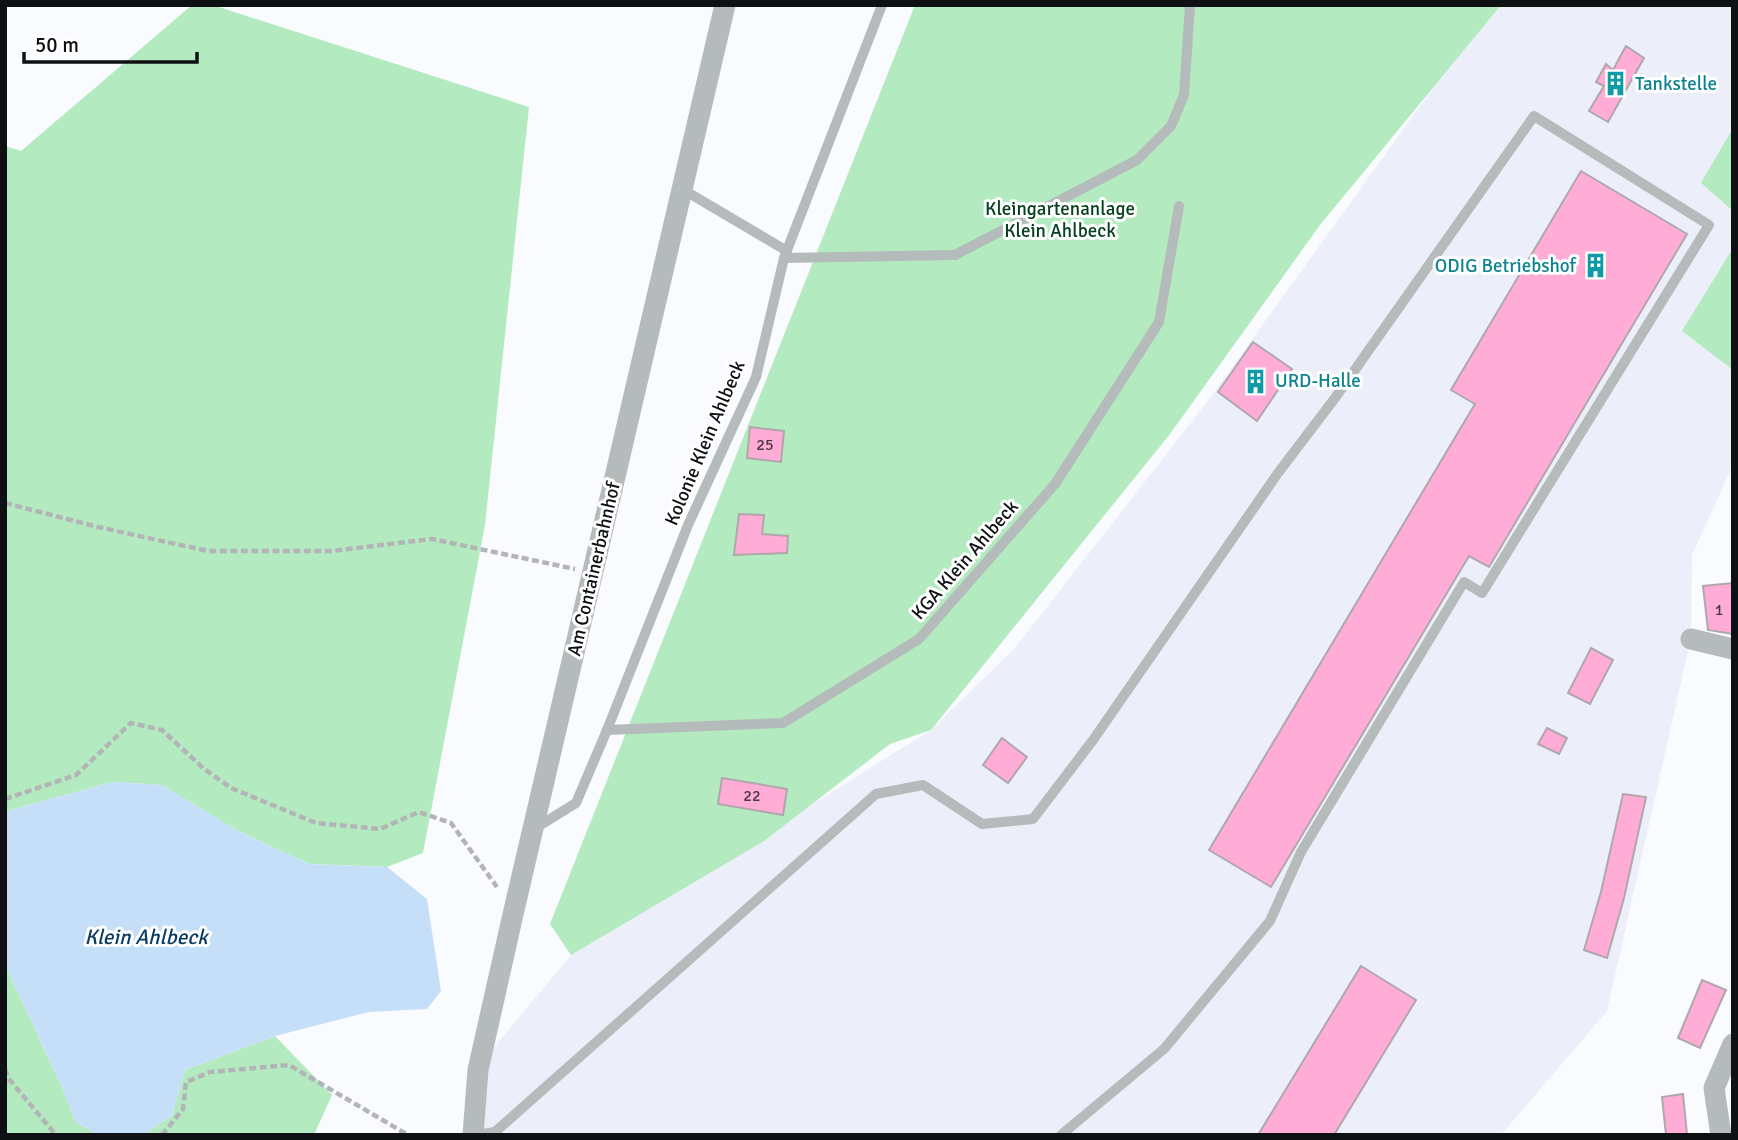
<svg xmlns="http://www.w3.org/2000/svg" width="1738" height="1140" viewBox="0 0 1738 1140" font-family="Signika,sans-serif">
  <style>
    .built { fill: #eceff9 }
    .green { fill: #b3eabf }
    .water { fill: #c6dff9 }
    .building { fill: #ffacd7; stroke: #b0a7ab; stroke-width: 2 }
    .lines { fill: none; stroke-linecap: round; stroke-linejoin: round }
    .path { stroke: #b3b4b7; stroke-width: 4.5; stroke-dasharray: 7 3.5; stroke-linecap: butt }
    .lane { stroke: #b5babb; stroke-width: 10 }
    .street { stroke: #b5babb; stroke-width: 21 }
    .labels { text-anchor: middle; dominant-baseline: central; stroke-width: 6; stroke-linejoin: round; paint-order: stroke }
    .number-label { font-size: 16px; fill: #4b3744 }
    .culture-label { font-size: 19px; fill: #0d838f; stroke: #fff; text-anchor: start }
    .park-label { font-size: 19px; fill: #06411d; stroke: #fff }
    .street-label { font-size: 19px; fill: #0f1013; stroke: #fff }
    .water-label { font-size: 21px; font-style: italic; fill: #0b3d64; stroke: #fff }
  </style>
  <rect width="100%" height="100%" fill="#fafbfe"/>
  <polygon class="built" points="1501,5 1733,5 1733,465 1692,555 1691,638 1607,1011 1501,1135 481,1135 485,1058 571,955 931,730 1015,648 1207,402 1446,70"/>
  <g class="green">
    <polygon points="192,5 213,5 529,107 485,525 423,853 387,867 309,864 238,831 162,785 112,782 11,810 5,815 5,146 21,151"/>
    <polygon points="915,5 1501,5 1320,225 1170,434 931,730 890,744 764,841 571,955 550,924"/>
    <polygon points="1733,128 1733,211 1701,183"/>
    <polygon points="1733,248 1733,370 1682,331"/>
    <polygon points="5,965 62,1087 75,1121 97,1135 5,1135"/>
    <polygon points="275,1036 332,1095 314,1135 144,1135 172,1115 185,1070"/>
  </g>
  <polygon class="water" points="112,782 162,785 238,831 309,864 387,867 427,899 441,991 427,1009 369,1012 275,1036 185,1070 172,1115 144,1135 97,1135 75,1121 62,1087 5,965 5,815 11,810"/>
  <g class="building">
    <polygon points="1626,46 1644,58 1608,122 1589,111 1604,86 1596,82 1606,64 1613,70"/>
    <polygon points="1581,171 1687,234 1489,567 1469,556 1271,887 1209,850 1475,404 1451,390"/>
    <polygon points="1253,342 1292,369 1257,421 1218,392"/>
    <polygon points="750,427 784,431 781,462 747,458"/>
    <polygon points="739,514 764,515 762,534 788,536 787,553 734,555"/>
    <polygon points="1733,583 1733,634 1708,630 1703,586"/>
    <polygon points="1591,648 1613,660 1590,704 1568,693"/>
    <polygon points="1547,728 1567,738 1559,754 1538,744"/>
    <polygon points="1002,738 1027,757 1008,783 983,765"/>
    <polygon points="722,778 787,789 783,815 718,804"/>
    <polygon points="1623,794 1646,797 1624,898 1607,958 1584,950 1601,892"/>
    <polygon points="1361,966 1416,1000 1334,1135 1258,1135"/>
    <polygon points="1702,980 1726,990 1700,1048 1678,1038"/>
    <polygon points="1683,1094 1687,1135 1666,1135 1662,1097"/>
  </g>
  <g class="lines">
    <g class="path">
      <polyline points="5,503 98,527 208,551 332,551 432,539 575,569"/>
      <polyline points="5,799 76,775 131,723 162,730 203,768 231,788 316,823 380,829 419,812 451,823 497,887"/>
      <polyline points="5,1069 9,1079 56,1135"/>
      <polyline points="162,1135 183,1109 186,1082 210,1072 289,1065 408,1135"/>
    </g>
    <g class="lane">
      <polyline points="682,189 787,251"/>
      <polyline points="784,258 955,255 1137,160 1171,126 1184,95 1190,5"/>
      <polyline points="607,730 783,723 919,639 1055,484 1159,322 1179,206"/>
      <polyline points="534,829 576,803 607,730 688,525 756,377 784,258 882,5"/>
      <polyline points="477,1135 495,1132 876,794 923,785 982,824 1033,819 1093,740 1278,473 1335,398 1534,116 1709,225 1482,593 1464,582 1301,852 1270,921 1164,1049 1061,1135"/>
    </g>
    <g class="street">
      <polyline points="1691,639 1733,649"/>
      <polyline points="473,1135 478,1070 514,910 725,5"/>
      <polyline points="1721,1135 1714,1088 1733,1044"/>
    </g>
  </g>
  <defs>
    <symbol id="building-bare" viewBox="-9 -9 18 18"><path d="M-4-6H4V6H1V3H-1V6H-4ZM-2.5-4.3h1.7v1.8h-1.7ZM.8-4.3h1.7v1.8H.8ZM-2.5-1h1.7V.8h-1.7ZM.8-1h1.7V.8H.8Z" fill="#0f9aa8" stroke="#fff" stroke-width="2.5" paint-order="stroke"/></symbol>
  </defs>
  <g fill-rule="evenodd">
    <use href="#building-bare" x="1598" y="66" width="35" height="35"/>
    <use href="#building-bare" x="1578" y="248" width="35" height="35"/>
    <use href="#building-bare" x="1238" y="364" width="35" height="35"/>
  </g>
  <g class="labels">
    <g class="number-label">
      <text x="765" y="445">25</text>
      <text x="1719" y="610">1</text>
      <text x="752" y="796">22</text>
    </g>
    <g class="culture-label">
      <text x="1635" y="84">Tankstelle</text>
      <text x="1576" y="266" text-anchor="end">ODIG Betriebshof</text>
      <text x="1275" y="381">URD-Halle</text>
    </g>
    <g class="park-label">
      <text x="1060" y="209">Kleingartenanlage<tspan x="1060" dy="22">Klein Ahlbeck</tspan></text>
    </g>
    <g class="street-label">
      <text transform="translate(705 443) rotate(-67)">Kolonie Klein Ahlbeck</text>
      <text transform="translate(965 560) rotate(-49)">KGA Klein Ahlbeck</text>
      <text transform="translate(594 569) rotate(-77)">Am Containerbahnhof</text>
    </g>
    <g class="water-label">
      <text x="146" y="937">Klein Ahlbeck</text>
    </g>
  </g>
  <rect width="1738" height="1140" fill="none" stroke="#0f1013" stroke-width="14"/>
  <path d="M24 52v10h173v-10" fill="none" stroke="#0f1013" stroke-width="3.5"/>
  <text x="35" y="52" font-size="21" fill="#0f1013" stroke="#ffffff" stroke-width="5" paint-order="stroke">50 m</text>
</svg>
